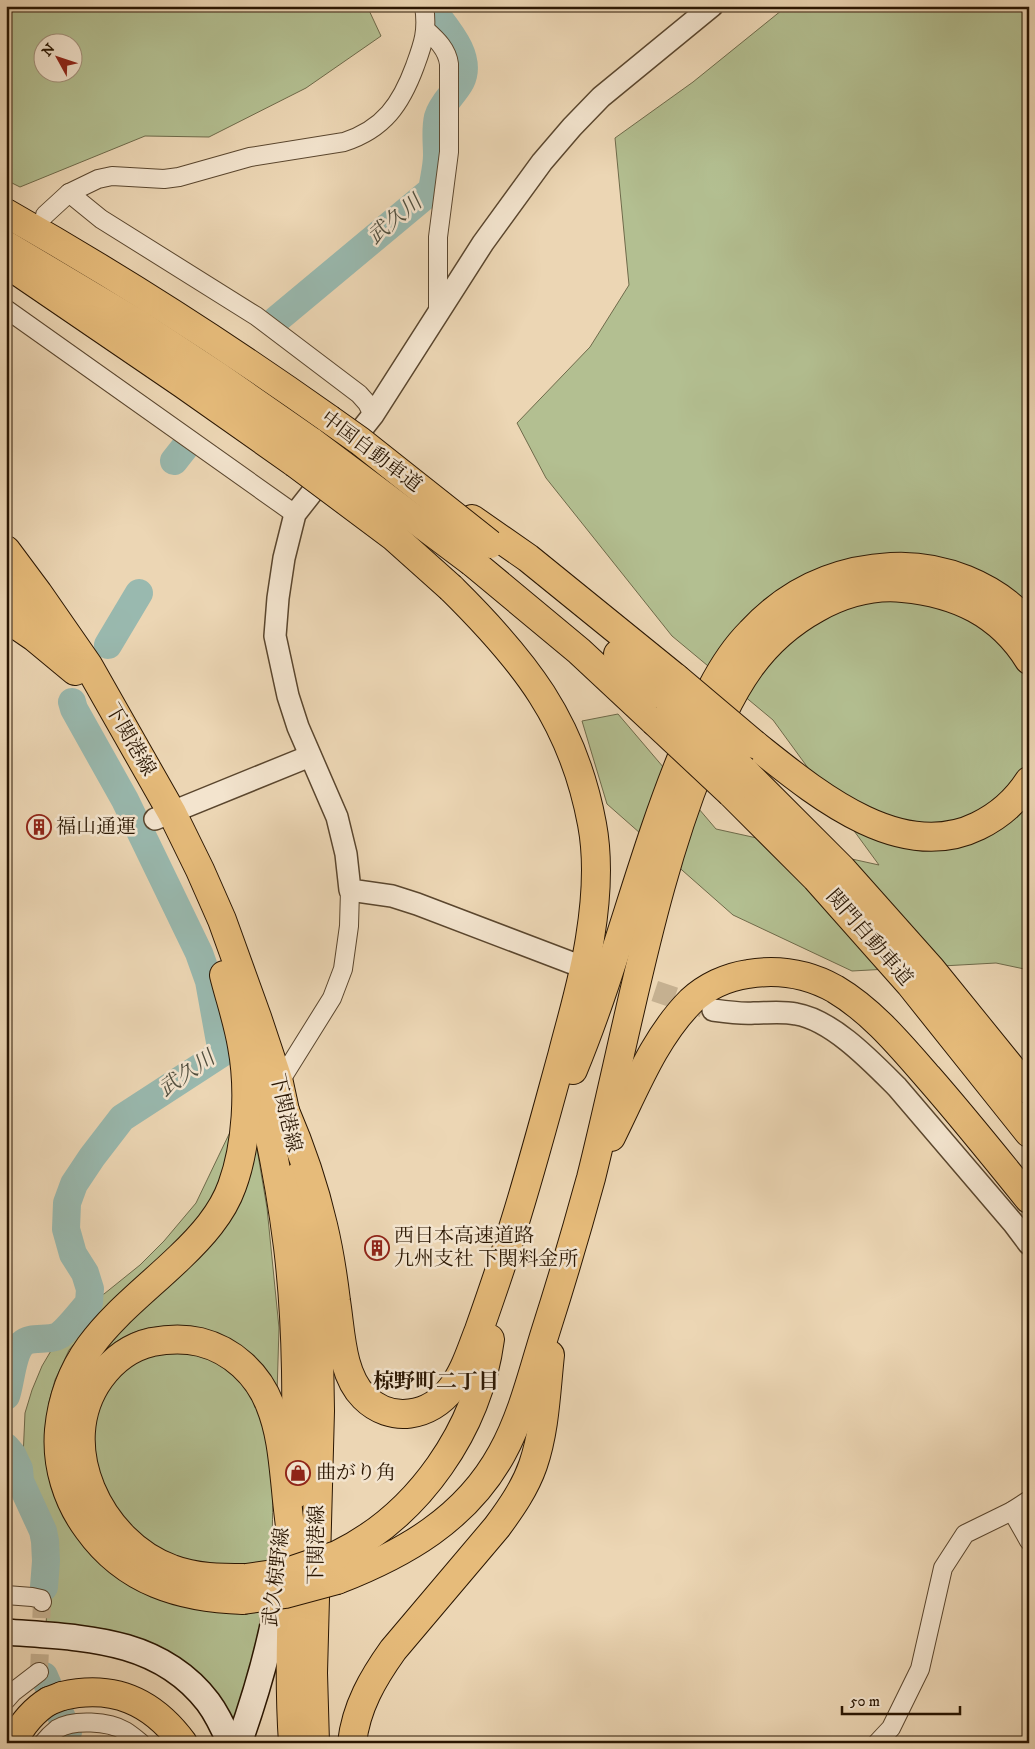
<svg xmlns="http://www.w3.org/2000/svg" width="1035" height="1749" viewBox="0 0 1035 1749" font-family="'IM FELL DW Pica','Noto Serif JP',serif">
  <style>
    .green { fill: #b3bf91; stroke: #6e6a4a; fill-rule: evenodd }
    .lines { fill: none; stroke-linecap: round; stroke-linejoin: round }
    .river { stroke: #99b9af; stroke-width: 28 }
    .minor-tunnel { stroke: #c5b090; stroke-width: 18; stroke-dasharray: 18 9; stroke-linecap: butt }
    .tertiary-tunnel { stroke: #c5b090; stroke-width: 21; stroke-dasharray: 21 11; stroke-linecap: butt }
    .minor-casing { stroke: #5a462e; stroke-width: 20 }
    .tertiary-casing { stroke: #5a462e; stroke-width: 24 }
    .secondary-casing { stroke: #2a1602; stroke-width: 28 }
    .primary-casing { stroke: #2a1602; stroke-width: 30 }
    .trunk-casing { stroke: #2a1602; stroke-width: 30 }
    .motorway-casing { stroke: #2a1602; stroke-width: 30 }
    .minor { stroke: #f3e4ce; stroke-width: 18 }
    .tertiary { stroke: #f3e4ce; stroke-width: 21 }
    .secondary { stroke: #f3e4ce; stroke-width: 25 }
    .primary { stroke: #e6bb7a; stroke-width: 28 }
    .trunk { stroke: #e6bb7a; stroke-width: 28 }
    .motorway { stroke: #e6bb7a; stroke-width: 28 }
    .motorway-bridge-casing { stroke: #2a1602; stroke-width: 30; stroke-linecap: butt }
    .motorway-bridge { stroke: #e6bb7a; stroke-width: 28 }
    .labels { text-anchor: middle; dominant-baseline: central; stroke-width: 5; stroke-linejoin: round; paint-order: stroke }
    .street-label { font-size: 20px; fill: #2a1602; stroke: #f3e4ce }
    .poi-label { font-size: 20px; fill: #2a1602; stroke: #f3e4ce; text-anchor: start }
    .water-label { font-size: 21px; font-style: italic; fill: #514f3f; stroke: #f3e4ce }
    .neighbourhood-label { font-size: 21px; font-weight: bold; fill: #2a1602; stroke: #f3e4ce }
  </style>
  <rect width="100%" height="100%" fill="#ecd6b4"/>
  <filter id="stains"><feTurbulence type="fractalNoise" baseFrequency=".004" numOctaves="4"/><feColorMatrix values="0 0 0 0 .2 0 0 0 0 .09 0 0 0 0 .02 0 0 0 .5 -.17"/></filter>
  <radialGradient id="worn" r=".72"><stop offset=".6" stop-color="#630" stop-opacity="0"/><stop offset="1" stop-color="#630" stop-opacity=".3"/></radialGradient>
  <g class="green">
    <path d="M 6,6 L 367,6 L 381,36 L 306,88 L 209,137 L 145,136 L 20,187 L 6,180 ZM 42,42 L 72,42 L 72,72 L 42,72 Z"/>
    <polygon points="787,6 1029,6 1029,970 996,963 852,971 733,915 607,804 582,721 618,714 716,829 879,865 773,720 672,636 546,478 517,423 590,347 629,285 615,138 693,82"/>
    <path d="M 231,1130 L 227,1159 L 215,1197 L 183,1239 L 109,1303 L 69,1350 L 55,1380 L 49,1402 L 46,1424 L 46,1447 L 145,1593 C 190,1613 220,1612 268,1608 L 233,1727 L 161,1651 L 129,1636 L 105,1629 L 46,1625 L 48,1592 L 45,1586 L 49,1542 L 46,1530 L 27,1489 L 23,1458 L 25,1413 L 32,1390 L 42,1366 L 55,1344 L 54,1333 L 88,1300 L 104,1294 L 140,1265 L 164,1241 L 196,1203 Z"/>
    <path d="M 254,1131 L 267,1208 L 279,1328 L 277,1393 L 206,1330 C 176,1323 137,1324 112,1345 C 102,1353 93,1362 82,1370 L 196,1253 Z"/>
    <path d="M 191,1351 C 201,1355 215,1358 223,1364 C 282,1411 273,1499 271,1565 L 188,1564 L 149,1545 L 116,1512 L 95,1465 L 94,1422 L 106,1391 L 125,1366 L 148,1355 Z"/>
  </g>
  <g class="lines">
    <g class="river">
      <path d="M 276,320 L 432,190 C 434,178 437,166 437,155 C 437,142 435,130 438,117 C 442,103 455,93 461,81 C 473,56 445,27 432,9"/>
      <polyline points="174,461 185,447"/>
      <polyline points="108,645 139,593"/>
      <path d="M 6,1396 C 11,1382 12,1354 22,1344 C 31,1335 49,1342 60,1335 C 68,1329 82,1311 89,1303 L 90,1289 L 85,1273 L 73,1254 L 66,1229 L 67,1203 L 74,1184 L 92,1157 L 122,1118 L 222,1053 L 209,981 L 199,953 L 125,800 L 74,709 L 72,702"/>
      <polyline points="6,1447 12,1454 19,1469 20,1481 43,1531 45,1541 46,1561 44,1587"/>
      <polyline points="44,1676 68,1732 54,1743"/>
    </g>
    <polyline class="minor-tunnel" points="39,1672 42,1602"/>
    <polyline class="tertiary-tunnel" points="594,971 703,1007"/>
    <defs>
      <g id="minor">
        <path d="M 426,30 C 437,40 447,49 449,64 L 449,152 L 438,237 L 438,313"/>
        <polyline points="69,193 101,219 256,316 359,394 367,403 373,415"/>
        <path d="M 45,215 L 69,193 L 98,179 L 112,176 L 164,179 L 179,177 L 250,157 L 344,142 C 384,129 401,104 415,66 C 423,44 428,31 424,6"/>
        <polyline points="6,309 295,514"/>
        <polyline points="279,1083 332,998 343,969 349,926 350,890"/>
        <polyline points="1012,1511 1029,1541"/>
        <polyline points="6,1595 32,1597 41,1599 42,1602"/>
        <polyline points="6,1700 13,1692 39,1672"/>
        <path d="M 43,1743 C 47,1738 52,1733 57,1729 C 73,1719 109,1721 125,1731 C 130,1734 136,1739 141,1743"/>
        <polyline points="877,1743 891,1728 920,1669 943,1568 965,1534 1012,1511 1029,1500"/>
      </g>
      <g id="tertiary">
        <polyline points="155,819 310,756"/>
        <polyline points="572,963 417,904 392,896 350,890 346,854 337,817 298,727 288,696 275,636 278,598 284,558 295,514 373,415 483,243 542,162 572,127 601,97 712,6"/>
        <path d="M 713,1010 C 727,1012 740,1014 754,1013 C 769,1013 782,1011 796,1014 C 832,1020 871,1061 897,1087 L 1014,1224 L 1029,1244"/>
      </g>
      <g id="secondary">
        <path d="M 6,1632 C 81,1638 158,1637 208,1702 C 217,1714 224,1729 230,1743"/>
        <path d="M 239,1743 C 258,1689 275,1632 281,1576"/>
      </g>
      <g id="primary">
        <polyline points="6,550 38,593 88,665 172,813 200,870 222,920 257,1017 279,1083 290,1134"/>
        <polyline points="6,586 49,634"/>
        <path d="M 251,1056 C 267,1119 280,1183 288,1247 C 298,1329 297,1412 295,1494"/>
        <polyline points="299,1176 310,1241 319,1351 320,1411 313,1673 315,1743"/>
        <path d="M 293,1743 C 289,1685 291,1627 293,1570"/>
      </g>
      <g id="trunk">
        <polyline points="6,618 34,637 75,671"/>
        <path d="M 62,1696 C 113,1684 152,1701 183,1743"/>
        <path d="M 12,1743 C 21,1726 32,1711 49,1701"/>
      </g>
      <g id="motorway">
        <path d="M 6,213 C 117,276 225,345 329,419"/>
        <polyline points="6,245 137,323 219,377 312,442"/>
        <polyline points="10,266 183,384 295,463"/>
        <polyline points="472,519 528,558 676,678"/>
        <polyline points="472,562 579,651 654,721"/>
        <polyline points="618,654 666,697"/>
        <path d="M 754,744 C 812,790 899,865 978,826 C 999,816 1016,801 1029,781"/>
        <polyline points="743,770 842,869 931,969 1029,1090"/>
        <polyline points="731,793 816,878 910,984 1029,1133"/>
        <path d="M 224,975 C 230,999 238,1022 242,1046 C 250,1089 247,1145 232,1186 C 222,1214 201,1237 180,1257 C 124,1311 67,1345 59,1430 C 56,1465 67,1501 88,1529 C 126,1582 181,1598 243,1600"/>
        <path d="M 573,1070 C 616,966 641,856 684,752 C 700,711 719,664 751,632 C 788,592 836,570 891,567 C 941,564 995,585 1029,624"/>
        <path d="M 285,1111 C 301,1148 314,1186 323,1225 C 329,1250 333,1276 336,1301 C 341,1332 341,1374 364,1397 C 391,1424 430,1417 452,1388 C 465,1371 471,1350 479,1330 C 491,1296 503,1262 513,1228 C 531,1171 546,1114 562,1056 C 572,1017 584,978 590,938 C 596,901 599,861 592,824 C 573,721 524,660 451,588"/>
        <path d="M 611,1137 C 634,1091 654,1038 691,1001 C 706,987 727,977 748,974 C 778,969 808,974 835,989 C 872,1011 900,1045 928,1077 C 963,1117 996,1158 1029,1199"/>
        <path d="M 337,1555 C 419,1515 478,1429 490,1339"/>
        <path d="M 246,1578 C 222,1578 195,1578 172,1569 C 100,1543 52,1445 100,1378 C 113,1360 130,1347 152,1342 C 168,1339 183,1338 200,1342 C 232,1350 258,1374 270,1405 C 281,1432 283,1461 286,1490 C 288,1512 291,1535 294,1557"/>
        <path d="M 337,1580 C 404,1554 466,1519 502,1453 C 523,1415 533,1371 546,1330 C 562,1280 577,1229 591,1178 C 605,1122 617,1066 630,1010 C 649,927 669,845 701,765 C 714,732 729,696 750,667 C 783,621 844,582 903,588 C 956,593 1000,613 1029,660"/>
        <polyline points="49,1701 62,1696"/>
        <path d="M 352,1743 C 356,1707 373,1678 393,1650 L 497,1527 C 511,1508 525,1488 533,1465 C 545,1430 546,1392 550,1355"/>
      </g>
    </defs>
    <use href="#minor" class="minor-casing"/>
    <use href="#tertiary" class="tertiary-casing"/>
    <use href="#secondary" class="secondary-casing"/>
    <use href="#primary" class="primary-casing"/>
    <use href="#trunk" class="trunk-casing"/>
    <use href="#motorway" class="motorway-casing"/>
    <use href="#minor" class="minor"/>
    <use href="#tertiary" class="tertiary"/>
    <use href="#secondary" class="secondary"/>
    <use href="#primary" class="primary"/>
    <use href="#trunk" class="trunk"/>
    <use href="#motorway" class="motorway"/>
    <defs>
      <g id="motorway-bridge">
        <polyline points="329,419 360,441 490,544"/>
        <polyline points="312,442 472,562"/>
        <polyline points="295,463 394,537 451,588"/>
        <polyline points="676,678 754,744"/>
        <polyline points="666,697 743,770"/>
        <polyline points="654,721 731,793"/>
        <polyline points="246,1578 287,1572 337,1555"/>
        <polyline points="243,1600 285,1594 337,1580"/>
      </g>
    </defs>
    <use href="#motorway-bridge" class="motorway-bridge-casing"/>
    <use href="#motorway-bridge" class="motorway-bridge"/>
  </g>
  <defs>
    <symbol id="building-ring" viewBox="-11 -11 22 22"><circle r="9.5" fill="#f3e4ce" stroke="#8f2418" stroke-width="1.5"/><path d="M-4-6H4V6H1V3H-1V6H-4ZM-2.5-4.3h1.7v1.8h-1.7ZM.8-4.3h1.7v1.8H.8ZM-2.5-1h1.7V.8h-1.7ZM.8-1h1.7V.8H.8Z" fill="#8f2418"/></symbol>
    <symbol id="shop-ring" viewBox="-11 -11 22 22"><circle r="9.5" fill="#f3e4ce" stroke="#8f2418" stroke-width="1.5"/><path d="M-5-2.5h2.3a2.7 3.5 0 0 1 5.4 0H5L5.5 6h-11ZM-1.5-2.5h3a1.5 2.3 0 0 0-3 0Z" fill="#8f2418"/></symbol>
  </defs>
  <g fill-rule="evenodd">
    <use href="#building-ring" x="25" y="813" width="28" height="28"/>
    <use href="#building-ring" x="363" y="1234" width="28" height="28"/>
    <use href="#shop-ring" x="284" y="1459" width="28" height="28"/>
  </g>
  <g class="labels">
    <g class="street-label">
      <text transform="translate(371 452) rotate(37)">中国自動車道</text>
      <text transform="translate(130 740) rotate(60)">下関港線</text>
      <text transform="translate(869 938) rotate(49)">関門自動車道</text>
      <text transform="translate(285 1113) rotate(77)">下関港線</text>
      <text transform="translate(317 1545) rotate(-89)">下関港線</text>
      <text transform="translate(277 1577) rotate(-83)">武久椋野線</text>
    </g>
    <g class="poi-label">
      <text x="56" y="827">福山通運</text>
      <text x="394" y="1236">西日本高速道路<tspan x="394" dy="23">九州支社 下関料金所</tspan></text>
      <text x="316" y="1473">曲がり角</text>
    </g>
    <g class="water-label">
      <text transform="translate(395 220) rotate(-40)">武久川</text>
      <text transform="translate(187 1074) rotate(-35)">武久川</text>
    </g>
    <g class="neighbourhood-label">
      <text x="436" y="1382">椋野町二丁目</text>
    </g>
  </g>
  <rect width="1035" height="1749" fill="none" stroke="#ecd6b4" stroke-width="25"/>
  <rect x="8" y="8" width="1020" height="1734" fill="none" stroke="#2a1602" stroke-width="2.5"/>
  <rect x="12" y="12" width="1010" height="1724" fill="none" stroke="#2a1602"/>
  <g transform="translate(58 58) rotate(310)"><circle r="24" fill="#f3e4ce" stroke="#a3927c"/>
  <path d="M0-4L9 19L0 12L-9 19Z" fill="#8f2418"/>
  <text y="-8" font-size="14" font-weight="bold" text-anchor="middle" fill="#2a1602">N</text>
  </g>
  <path d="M842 1706v8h118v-8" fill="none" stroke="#2a1602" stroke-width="2.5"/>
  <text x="850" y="1706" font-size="15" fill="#2a1602" stroke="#f3e4ce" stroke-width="4" paint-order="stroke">50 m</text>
  <rect width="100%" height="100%" filter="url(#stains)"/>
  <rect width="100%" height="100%" fill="url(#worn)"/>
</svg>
